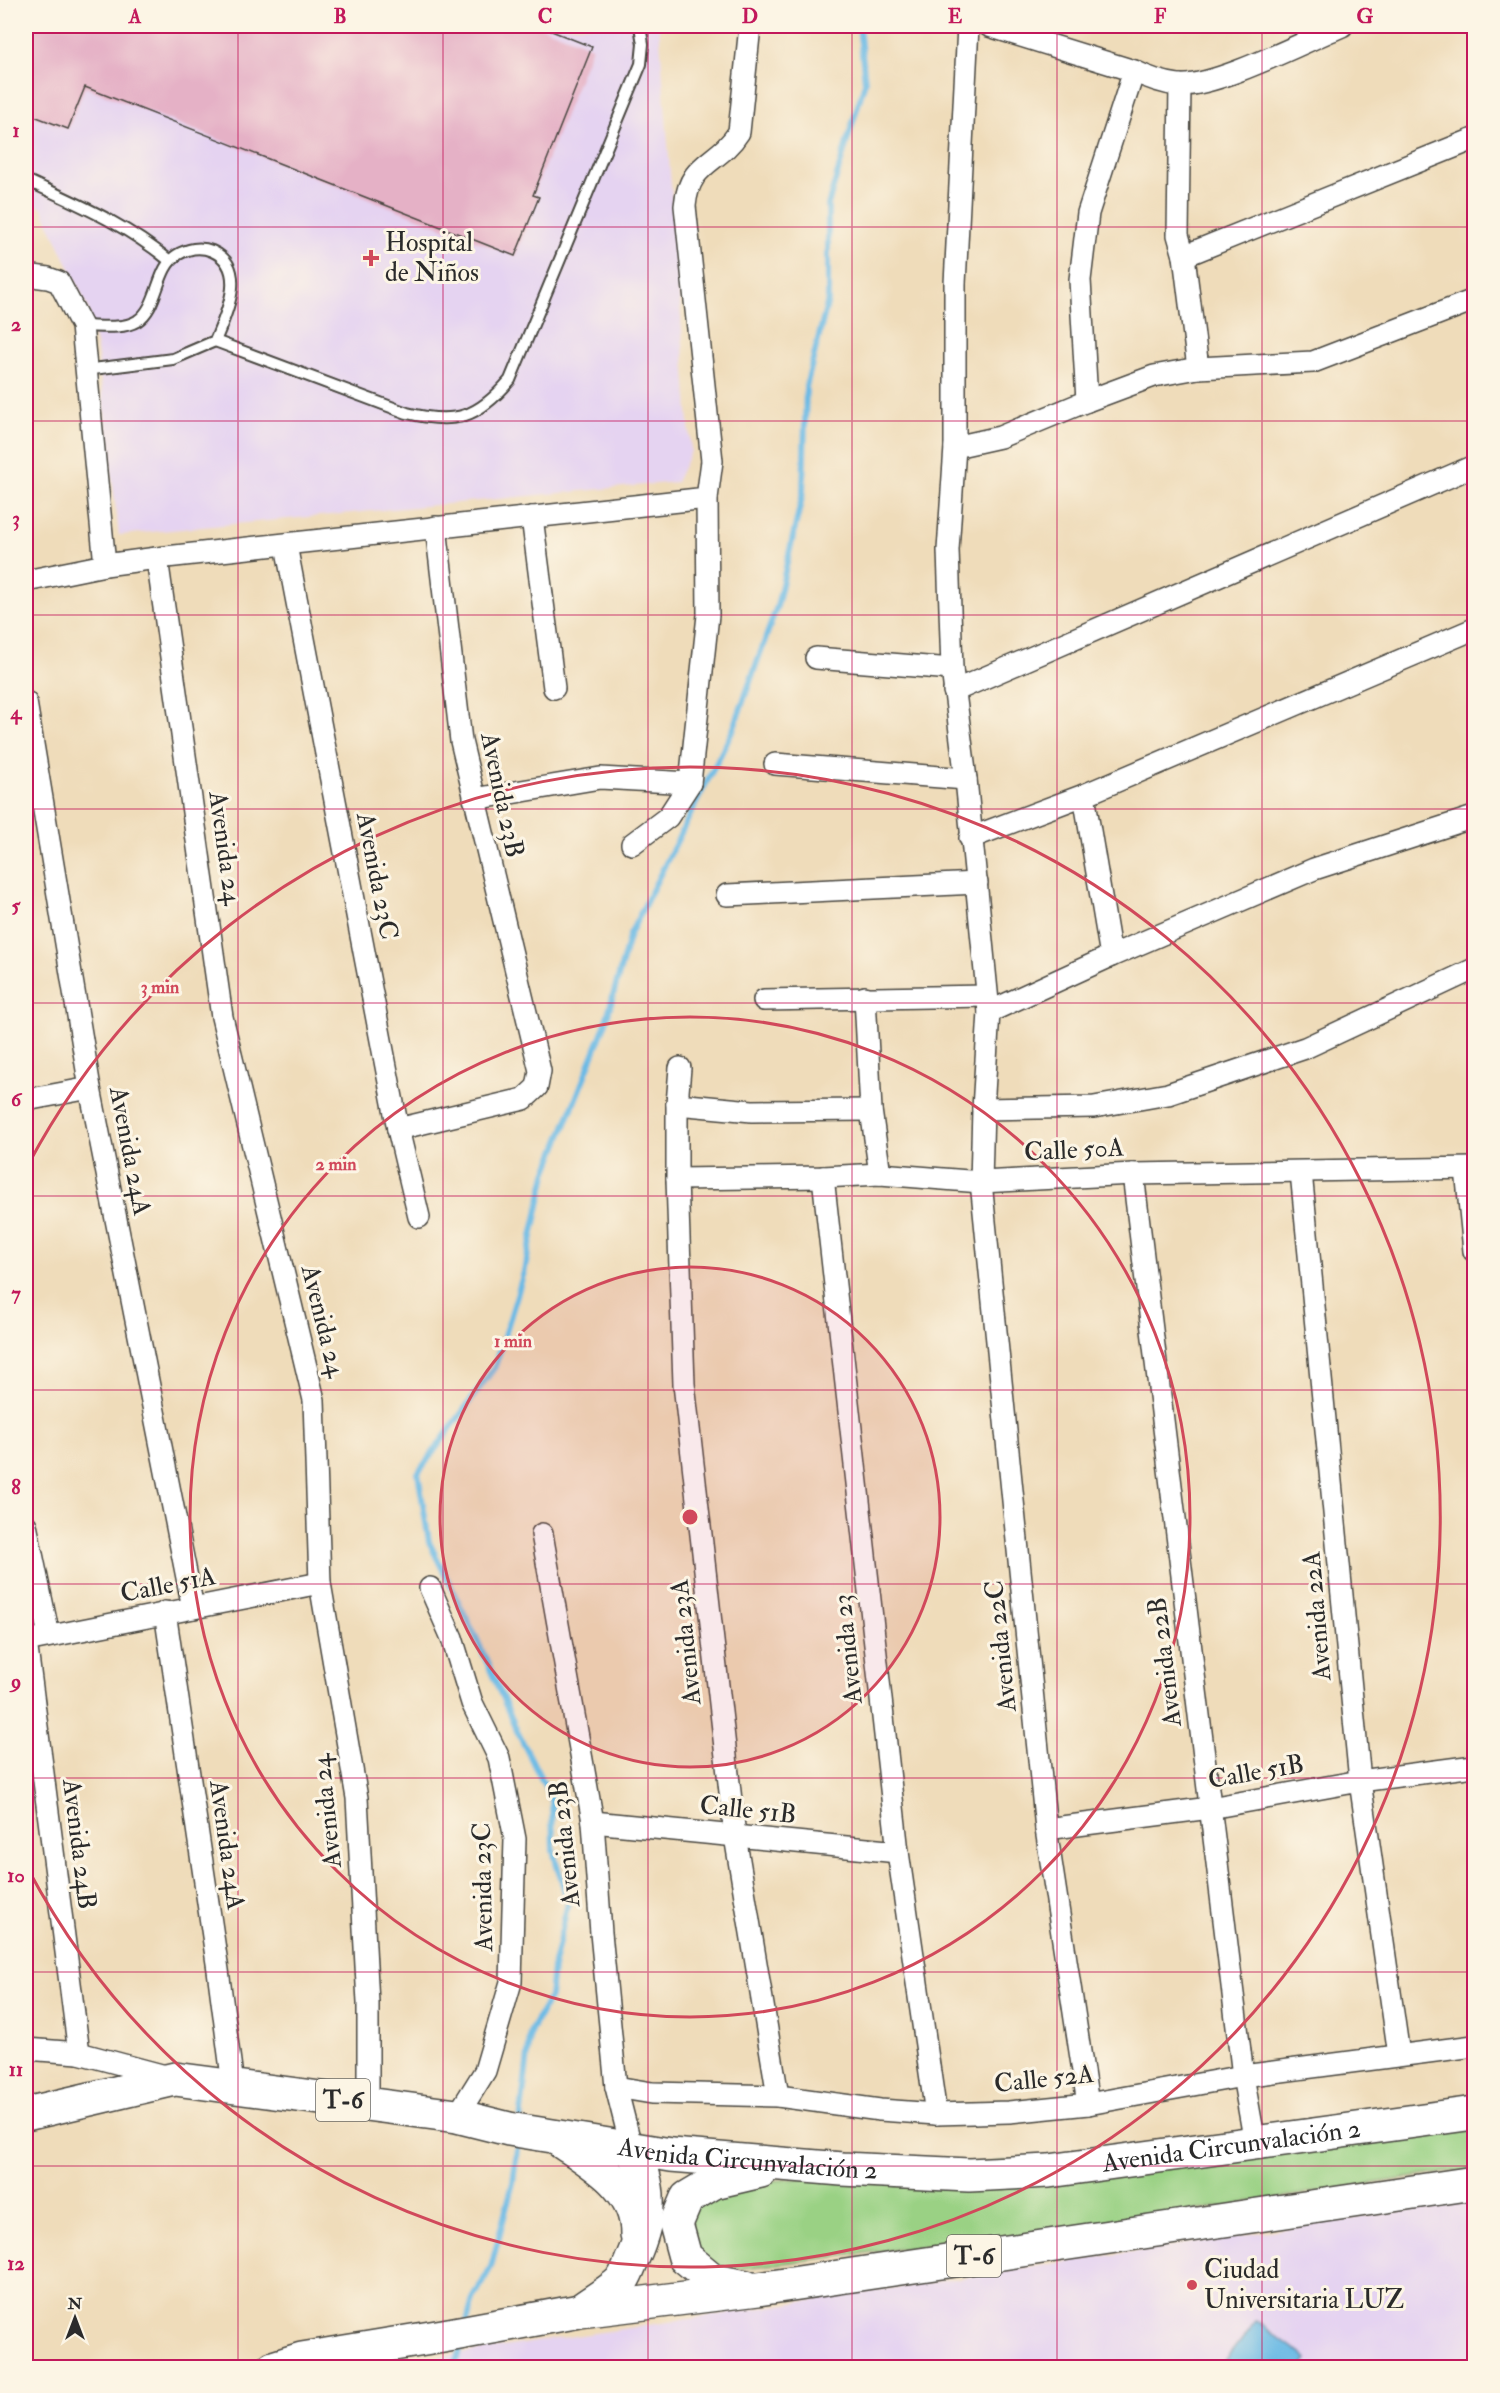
<svg xmlns="http://www.w3.org/2000/svg" width="1500" height="2393" viewBox="0 0 1500 2393" font-family="'IM FELL Double Pica',serif">
  <style>
    .built { fill: #e5d3f1 }
    .green { fill: #9ad184; stroke: #627e58; stroke-width: 1.5 }
    .water { fill: #6abae5; stroke: #4a7288; stroke-width: 1.5 }
    .lines { fill: none; stroke-linecap: round; stroke-linejoin: round }
    .stream { stroke: #6abae5; stroke-width: 6 }
    .building { fill: #e5b1c6 }
    .service-casing { stroke: #484640; stroke-width: 14 }
    .minor-casing { stroke: #484640; stroke-width: 24 }
    .trunk-casing { stroke: #484640; stroke-width: 36 }
    .service { stroke: #fff; stroke-width: 10 }
    .minor { stroke: #fff; stroke-width: 21 }
    .trunk { stroke: #fff; stroke-width: 33 }
    .grid { fill: none; stroke: #c2185b; stroke-width: 1.5; stroke-opacity: 0.55 }
    .ring { fill: none; stroke: #d1495b; stroke-width: 3 }
    .poi-dot { fill: #d1495b; stroke: #fcf5e5; stroke-width: 2 }
    .labels { text-anchor: middle; dominant-baseline: central; stroke-width: 6; stroke-linejoin: round; paint-order: stroke }
    .shield { fill: #fcf5e5; stroke: #6a6863; stroke-width: 1.5 }
    .shield-label { font-size: 24px; font-weight: bold; fill: #2b2b2b }
    .poi-label { font-size: 26px; fill: #2b2b2b; stroke: #fcf5e5; text-anchor: start }
    .street-label { font-size: 26px; fill: #2b2b2b; stroke: #fcf5e5 }
    .centre { fill: #d1495b; stroke: #fcf5e5; stroke-width: 3 }
    .ring-label { font-size: 18px; text-anchor: middle; font-weight: bold; fill: #d1495b; stroke: #fcf5e5; stroke-width: 6; stroke-linejoin: round; paint-order: stroke }
    .neatline { fill: none; stroke: #c2185b; stroke-width: 2 }
    .grid-label { font-size: 20px; text-anchor: middle; font-weight: bold; fill: #c2185b }
  </style>
  <rect width="100%" height="100%" fill="#fcf5e5"/>
  <filter id="ink" filterUnits="userSpaceOnUse"><feTurbulence type="fractalNoise" baseFrequency=".0167" numOctaves="2"/><feDisplacementMap in="SourceGraphic" scale="12" xChannelSelector="R" yChannelSelector="G"/><feConvolveMatrix kernelMatrix="1 2 1 2 8 2 1 2 1" color-interpolation-filters="sRGB"/></filter>
  <filter id="wash" filterUnits="userSpaceOnUse"><feTurbulence type="fractalNoise" baseFrequency=".008" numOctaves="4" result="noise"/><feDisplacementMap in="SourceGraphic" scale="24" xChannelSelector="R" yChannelSelector="G"/><feGaussianBlur stdDeviation="1.35" result="paint"/><feColorMatrix in="noise" values="0 0 0 0 0 0 0 0 0 0 0 0 0 0 0 0 0 1.4 0 .05"/><feComposite in="paint" operator="in"/></filter>
  <g filter="url(#wash)">
    <rect width="100%" height="100%" fill="#efdcba"/>
    <g class="built">
      <polygon points="26,26 659,26 691,451 676,482 119,535 97,349 88,308 42,208 26,200"/>
      <polygon points="1474,2200 1474,2367 364,2368 1454,2203"/>
    </g>
    <polygon class="green" points="1474,2122 1474,2168 1016,2238 932,2245 719,2271 699,2257 688,2230 694,2207 718,2189 778,2180"/>
    <polygon class="water" points="1256,2321 1308,2359 1302,2367 1221,2367"/>
    <g class="lines">
      <g class="stream">
        <polyline points="520,2121 531,2030 550,1997 553,1968 568,1903 553,1851 552,1800 517,1731 476,1637 429,1542 418,1473 495,1367 524,1272 546,1174 605,1025 630,934 733,730 777,606 803,493 806,387 828,300 828,205 865,82 859,26"/>
        <polyline points="467,2322 473,2299 491,2267 513,2183 518,2140"/>
        <polyline points="452,2368 458,2358 462,2343"/>
      </g>
    </g>
    <g id="blocks">
      <polygon class="building" points="26,26 539,26 592,47 533,195 539,197 515,256 85,87 68,129 26,113"/>
    </g>
  </g>
  <g filter="url(#ink)">
    <use href="#blocks" fill-opacity="0" stroke="#484640" stroke-width="1.5"/>
    <g class="lines">
      <defs>
        <g id="service">
          <path d="M 26,180 C 79,205 124,223 170,261"/>
          <path d="M 82,326 C 99,326 122,330 137,321 C 159,307 156,268 177,255 C 187,249 200,246 212,251 C 249,267 226,315 215,341 L 173,359 L 85,370"/>
          <path d="M 215,341 L 407,413 C 455,425 478,418 510,380 L 641,64 L 643,44 L 640,26"/>
        </g>
        <g id="minor">
          <polyline points="968,26 955,284 955,447 948,550 952,669 966,779 989,1012 983,1109 981,1182 1046,1829 1088,2104"/>
          <path d="M 989,26 L 1134,71 C 1148,78 1162,83 1178,85 C 1215,88 1305,41 1342,26"/>
          <polyline points="1180,85 1178,235 1184,256 1198,368"/>
          <polyline points="1184,256 1474,139"/>
          <polyline points="26,275 48,278 59,282 82,326 105,565"/>
          <polyline points="1087,401 1080,280 1088,213 1134,71"/>
          <polyline points="955,447 1000,437 1087,401 1154,376 1198,368 1313,362 1474,300"/>
          <polyline points="532,517 554,688"/>
          <polyline points="286,545 398,1129 419,1217"/>
          <polyline points="157,558 222,1017 314,1400 320,1583 357,1798 368,2003 368,2104"/>
          <path d="M 26,581 L 105,565 L 157,558 L 707,498 L 712,461 L 685,206 C 689,161 718,165 739,132 L 750,26"/>
          <polyline points="816,658 952,669"/>
          <polyline points="954,691 1474,466"/>
          <polyline points="26,702 90,1088 193,1608"/>
          <polyline points="775,764 966,779"/>
          <polyline points="1084,795 1111,956"/>
          <polyline points="474,799 600,778 690,783"/>
          <polyline points="970,838 1084,795 1474,629"/>
          <polyline points="632,844 668,817 690,783 708,615 707,498"/>
          <polyline points="727,895 977,883"/>
          <polyline points="865,997 871,1110 880,1174"/>
          <polyline points="764,1000 986,996"/>
          <polyline points="989,1012 1111,956 1314,869 1474,817"/>
          <polyline points="680,1068 677,1104 677,1179 684,1384 735,1836 778,2096"/>
          <polyline points="26,1100 90,1088"/>
          <polyline points="677,1104 752,1111 871,1110"/>
          <polyline points="983,1109 1094,1107 1168,1094 1305,1048 1474,969"/>
          <polyline points="398,1129 524,1099 537,1087 540,1071 461,741 436,527"/>
          <polyline points="1466,1169 1474,1251"/>
          <polyline points="1301,1172 1360,1781 1399,2055"/>
          <polyline points="1133,1174 1243,2076 1255,2143"/>
          <polyline points="823,1177 898,1852 936,2114"/>
          <polyline points="677,1179 823,1177 880,1174 981,1182 1133,1174 1474,1168"/>
          <polyline points="26,1525 49,1636"/>
          <polyline points="542,1534 593,1822 601,1933 616,2087 632,2150"/>
          <polyline points="430,1588 452,1638 472,1703 499,1758 515,1839 511,1982 485,2071 457,2116"/>
          <polyline points="165,1612 218,1970 233,2085"/>
          <polyline points="26,1641 79,2053"/>
          <polyline points="26,1641 320,1583"/>
          <polyline points="593,1822 898,1852"/>
          <polyline points="1046,1829 1210,1808 1360,1781 1474,1766"/>
          <polyline points="26,2049 79,2053 169,2077"/>
          <polyline points="616,2087 652,2093 778,2096 880,2110 936,2114 1009,2112 1088,2104 1243,2076 1474,2046"/>
        </g>
        <g id="trunk">
          <path id="s1" d="M 26,2114 L 175,2079 L 457,2116 L 509,2129 L 671,2155 L 842,2169 L 969,2175 L 1049,2171 L 1474,2113"/>
          <path d="M 562,2142 C 596,2165 638,2188 637,2235"/>
          <polyline points="746,2287 714,2281 685,2257 676,2224 687,2198 714,2182 761,2171"/>
          <path d="M 581,2310 C 593,2301 614,2289 623,2279 C 627,2273 630,2264 633,2257 C 650,2219 654,2187 632,2150"/>
          <polyline points="273,2368 302,2359 443,2336 580,2311 758,2289 1474,2183"/>
        </g>
      </defs>
      <use href="#service" class="service-casing"/>
      <use href="#minor" class="minor-casing"/>
      <use href="#trunk" class="trunk-casing"/>
      <use href="#service" class="service"/>
      <use href="#minor" class="minor"/>
      <use href="#trunk" class="trunk"/>
    </g>
  </g>
  <path class="grid" d="M 238,26 L 238,2368M 443,26 L 443,2368M 648,26 L 648,2368M 852,26 L 852,2368M 1057,26 L 1057,2368M 1262,26 L 1262,2368M 26,227 L 1474,227M 26,421 L 1474,421M 26,615 L 1474,615M 26,809 L 1474,809M 26,1003 L 1474,1003M 26,1196 L 1474,1196M 26,1390 L 1474,1390M 26,1584 L 1474,1584M 26,1778 L 1474,1778M 26,1972 L 1474,1972M 26,2166 L 1474,2166"/>
  <circle cx="690" cy="1517" r="250" fill="#d1495b" fill-opacity=".12"/>
  <g class="ring">
    <circle cx="690" cy="1517" r="250"/>
    <circle cx="690" cy="1517" r="500"/>
    <path d="M28 1165A750 750 0 1 1 28 1869"/>
  </g>
  <g class="poi-dot">
    <path d="M368 249h6v6h6v6h-6v6h-6v-6h-6v-6h6z"/>
    <circle cx="1192" cy="2285" r="6"/>
  </g>
  <g class="labels">
    <g class="shield">
      <rect x="316" y="2079" width="54" height="42" rx="4.5"/>
      <rect x="947" y="2235" width="54" height="42" rx="4.5"/>
    </g>
    <g class="shield-label">
      <text x="343" y="2100">T-6</text>
      <text x="974" y="2256">T-6</text>
    </g>
    <g class="poi-label">
      <text x="385" y="243">Hospital<tspan x="385" dy="30">de Niños</tspan></text>
      <text x="1204" y="2270">Ciudad<tspan x="1204" dy="30">Universitaria LUZ</tspan></text>
    </g>
    <g class="street-label">
      <text transform="translate(502 795) rotate(78)">Avenida 23B</text>
      <text transform="translate(225 848) rotate(82)">Avenida 24</text>
      <text transform="translate(377 876) rotate(79)">Avenida 23C</text>
      <text transform="translate(1074 1150) rotate(-3)">Calle 50A</text>
      <text transform="translate(130 1151) rotate(79)">Avenida 24A</text>
      <text transform="translate(323 1321) rotate(76)">Avenida 24</text>
      <text transform="translate(168 1585) rotate(-11)">Calle 51A</text>
      <text transform="translate(1317 1616) rotate(-95)">Avenida 22A</text>
      <text transform="translate(686 1642) rotate(-96)">Avenida 23A</text>
      <text transform="translate(1001 1646) rotate(-96)">Avenida 22C</text>
      <text transform="translate(848 1649) rotate(-96)">Avenida 23</text>
      <text transform="translate(1165 1662) rotate(-97)">Avenida 22B</text>
      <text transform="translate(1256 1772) rotate(-10)">Calle 51B</text>
      <text transform="translate(748 1810) rotate(6)">Calle 51B</text>
      <text transform="translate(327 1811) rotate(-96)">Avenida 24</text>
      <text transform="translate(79 1844) rotate(83)">Avenida 24B</text>
      <text transform="translate(565 1844) rotate(-96)">Avenida 23B</text>
      <text transform="translate(227 1845) rotate(82)">Avenida 24A</text>
      <text transform="translate(483 1887) rotate(-91)">Avenida 23C</text>
      <text transform="translate(1044 2079) rotate(-6)">Calle 52A</text>
      <text stroke="none"><textPath href="#s1" startOffset="1218">Avenida Circunvalación 2</textPath></text>
      <text stroke="none"><textPath href="#s1" startOffset="732">Avenida Circunvalación 2</textPath></text>
    </g>
  </g>
  <circle cx="690" cy="1517" r="9" class="centre"/>
  <g class="ring-label">
    <text x="160" y="993">3 min</text>
    <text x="336" y="1170">2 min</text>
    <text x="513" y="1347">1 min</text>
  </g>
  <rect width="1500" height="2393" fill="none" stroke="#fcf5e5" stroke-width="66"/>
  <g transform="translate(75 2318)" stroke="#fcf5e5" stroke-width="4.5" paint-order="stroke">
  <path d="M0-4.5L10 22L0 15L-10 22Z" fill="#2b2b2b"/>
  <text y="-9" font-size="16" font-weight="bold" text-anchor="middle" fill="#2b2b2b">N</text>
  </g>
  <rect x="33" y="33" width="1434" height="2327" class="neatline"/>
  <g class="grid-label">
    <text x="135" y="23">A</text>
    <text x="340" y="23">B</text>
    <text x="545" y="23">C</text>
    <text x="750" y="23">D</text>
    <text x="955" y="23">E</text>
    <text x="1160" y="23">F</text>
    <text x="1365" y="23">G</text>
    <text x="16" y="137">1</text>
    <text x="16" y="331">2</text>
    <text x="16" y="525">3</text>
    <text x="16" y="719">4</text>
    <text x="16" y="912">5</text>
    <text x="16" y="1106">6</text>
    <text x="16" y="1300">7</text>
    <text x="16" y="1494">8</text>
    <text x="16" y="1688">9</text>
    <text x="16" y="1882">10</text>
    <text x="16" y="2076">11</text>
    <text x="16" y="2270">12</text>
  </g>
</svg>
